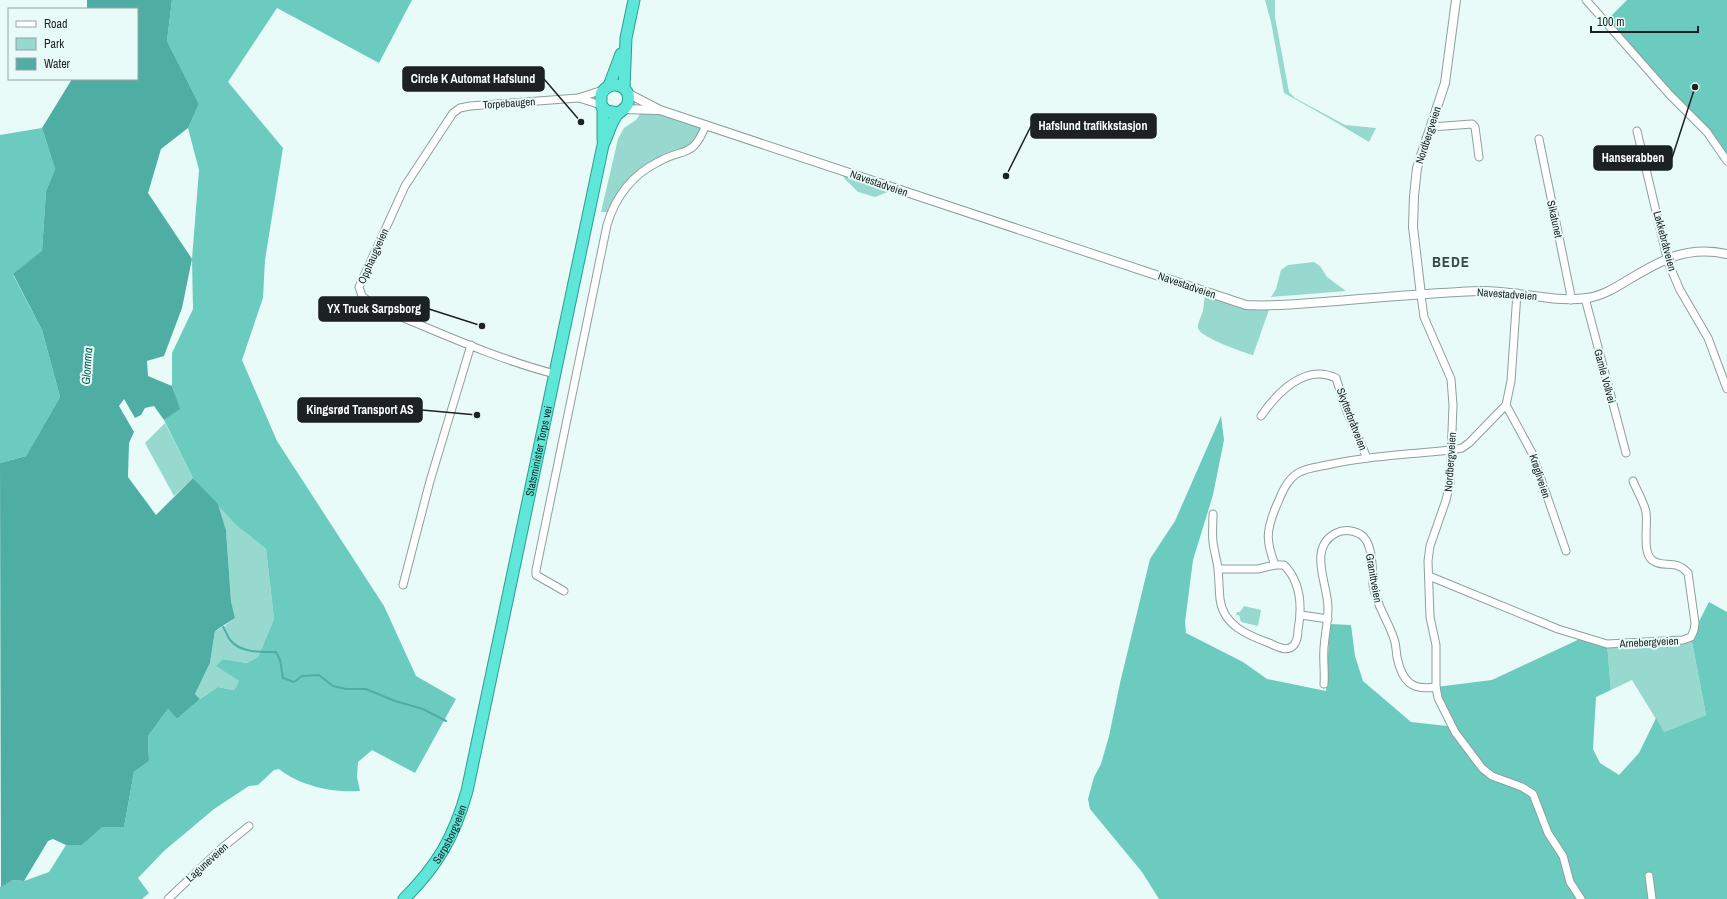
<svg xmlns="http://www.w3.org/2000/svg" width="1727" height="899" viewBox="0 0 1727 899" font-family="'Archivo Narrow',sans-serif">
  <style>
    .green { fill: #97d8cf }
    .forest { fill: #6ccbbf }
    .water { fill: #4eaea3 }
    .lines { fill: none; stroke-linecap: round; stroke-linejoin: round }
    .stream { stroke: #4eaea3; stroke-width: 2 }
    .minor-casing { stroke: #8e9f9c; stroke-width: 9 }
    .tertiary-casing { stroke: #8e9f9c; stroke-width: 10 }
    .trunk-casing { stroke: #2c9d91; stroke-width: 13 }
    .minor { stroke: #fff; stroke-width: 7 }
    .tertiary { stroke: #fff; stroke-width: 8 }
    .trunk { stroke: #5ee6d8; stroke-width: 11 }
    .labels { text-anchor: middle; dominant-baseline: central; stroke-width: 4; stroke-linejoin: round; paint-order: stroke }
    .street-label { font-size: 11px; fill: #1b2221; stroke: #e9fbf8 }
    .water-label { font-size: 12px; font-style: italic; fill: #0e5f58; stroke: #e9fbf8 }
    .district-label { font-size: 15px; font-weight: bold; letter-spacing: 1px; fill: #394946; stroke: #e9fbf8 }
    .leader { fill: none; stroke: #1b2221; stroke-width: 1.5 }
    .callout-dot { fill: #1b2221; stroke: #e9fbf8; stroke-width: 1.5 }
    .callout { fill: #1b2221; stroke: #1b2221; stroke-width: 1.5 }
    .callout-label { font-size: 12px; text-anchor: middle; font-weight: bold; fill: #fff }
  </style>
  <rect width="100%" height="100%" fill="#e9fbf8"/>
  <g class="green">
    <polygon points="1265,0 1275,0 1275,17 1289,92 1295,98 1345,125 1376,128 1369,142 1327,117 1284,93 1271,22"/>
    <path d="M 640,114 C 663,113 685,118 706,125 L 696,146 L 639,174 L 611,212 L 601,212 L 618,139 L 624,128 L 636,120 Z"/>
    <polygon points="841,170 895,189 875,197 858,192 844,178"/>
    <polygon points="1314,262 1320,266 1327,277 1346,291 1271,297 1276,289 1281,270 1288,265"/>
    <path d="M 1206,292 L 1270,307 L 1253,355 C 1245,353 1199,337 1198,328 C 1197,323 1202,316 1203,310 C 1204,304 1204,298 1206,292 Z"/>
    <polygon points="165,423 193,478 174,496 145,443"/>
    <polygon points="218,504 237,526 266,549 274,619 258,657 247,663 223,659 217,666 239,681 234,690 218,687 200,699 195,694 210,663 215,631 223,627 235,618 231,601 226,530"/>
    <polygon points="1244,606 1261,610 1258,626 1241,622 1239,615 1236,615 1237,612 1240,612"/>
    <polygon points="1691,637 1706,715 1664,732 1632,680 1611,690 1607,644"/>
  </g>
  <g class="forest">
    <path d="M 172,0 L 412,0 L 379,63 L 277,8 L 228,82 L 283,148 L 265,260 L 263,298 L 242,360 L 277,441 L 384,606 L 416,676 L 456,699 L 415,773 L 372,750 L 358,762 L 357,777 L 360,791 C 333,793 300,786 279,769 L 274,770 L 258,785 L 249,786 L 214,809 L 164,851 L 138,878 L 149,893 L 142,899 L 0,899 L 0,887 L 13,880 L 24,881 L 49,872 L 66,845 L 82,845 L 102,826 L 124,827 L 134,772 L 149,761 L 148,736 L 168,709 L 177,719 L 200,699 L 218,687 L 234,690 L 239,681 L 216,666 L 223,659 L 247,663 L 258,657 L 274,619 L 266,549 L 237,526 L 193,478 L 164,420 L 179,409 L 172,386 L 172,353 L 193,309 L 192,259 L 199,170 L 188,128 L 199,104 L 167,41 Z"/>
    <polygon points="1627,0 1727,0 1727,161 1707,132 1605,22"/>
    <polygon points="42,128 55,169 46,191 42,252 13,275 42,330 60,397 26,456 0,463 0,135"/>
    <polygon points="1221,416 1224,440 1213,495 1193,560 1185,622 1186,633 1243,662 1267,679 1326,691 1330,624 1351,625 1355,656 1363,681 1411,722 1447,726 1451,724 1436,687 1492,680 1584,637 1607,644 1611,690 1596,697 1593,749 1600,763 1619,775 1639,753 1656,718 1664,732 1706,715 1691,637 1709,602 1727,612 1727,899 1159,899 1142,872 1090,809 1088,799 1094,777 1101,764 1109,736 1120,683 1150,559 1175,521"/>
  </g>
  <polygon class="water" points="87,0 172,0 167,41 199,104 188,128 161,149 148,193 192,259 182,308 164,356 147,361 148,376 172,386 180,409 164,420 154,406 145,408 141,415 135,418 124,399 119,406 134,432 129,443 128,477 156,515 193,478 218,504 226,530 231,601 235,618 215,631 210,663 195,694 200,699 177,719 168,709 148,736 149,761 134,772 124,827 102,827 82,845 66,845 53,839 48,841 24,881 13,880 1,887 0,463 26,456 60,397 42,330 13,274 42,251 46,191 55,169 42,128 72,79 137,79 137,9 87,9"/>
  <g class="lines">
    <path class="stream" d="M 223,627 C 226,631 228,638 231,641 C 241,653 262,652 276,652 L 280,660 L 283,678 L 294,682 L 302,676 L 319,675 L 333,686 L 346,689 L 366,689 L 395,701 L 423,709 L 446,721"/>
    <defs>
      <g id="minor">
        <polyline points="1586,0 1670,95 1707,132 1727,161"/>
        <polyline points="579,98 601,105"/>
        <polyline points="1431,127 1472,124 1475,127 1479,157"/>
        <polyline points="1637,131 1668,262 1680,290 1708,338 1727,389"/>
        <polyline points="1539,139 1570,291 1571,300"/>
        <polyline points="1421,295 1424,317 1451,379 1453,405 1450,483 1446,500 1430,546 1428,561 1430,617 1436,645 1436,687 1438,698 1455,732 1482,768 1492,776 1522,787 1533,794 1548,833 1563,856 1570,882 1581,899"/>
        <polyline points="1585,298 1626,453"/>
        <path d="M 555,374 C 493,358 434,330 375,306 L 362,296 L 359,287 L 405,186 L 453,113 L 460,108 L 470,106 L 578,98 L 603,90"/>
        <polyline points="1506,405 1532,453 1566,551"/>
        <path d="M 1261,416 C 1277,393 1305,363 1336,378 L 1346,409 L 1367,458"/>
        <path d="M 1213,514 C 1213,523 1212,533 1213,542 C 1214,551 1217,560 1218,569 C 1219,579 1219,589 1220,599 C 1223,625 1247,635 1269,643 C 1276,646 1287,653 1294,645 C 1297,641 1298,635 1298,630 C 1302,608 1301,582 1284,565 L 1275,565 L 1258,569 L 1218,569"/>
        <path d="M 1275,565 C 1266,541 1266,532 1275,509 C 1281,496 1285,481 1298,473 C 1306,468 1318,467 1327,465 C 1368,456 1410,454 1452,450 L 1462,448 L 1469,443 L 1506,405 L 1511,381 L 1517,293"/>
        <path d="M 1429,576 L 1558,629 L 1607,644 L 1683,640 L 1691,637 L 1694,630 L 1695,623 L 1688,573 C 1675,558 1663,569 1652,560 C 1642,552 1648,525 1646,512 C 1644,502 1637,491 1633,481"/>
        <polyline points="403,585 430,481 471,345"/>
        <path d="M 564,591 L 536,575 L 536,570 L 607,225 C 615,198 632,175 658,162 C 685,147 692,159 706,125"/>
        <polyline points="1301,615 1328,619"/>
        <path d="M 1324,684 C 1325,672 1323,660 1324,648 C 1325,634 1328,622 1328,608 C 1328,584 1307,548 1336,533 C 1344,529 1352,530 1360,534 C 1374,542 1372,571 1373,585 C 1376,605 1388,620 1394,639 C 1396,644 1396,651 1397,657 C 1402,681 1411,691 1436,687"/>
        <polyline points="1649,876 1652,899"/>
        <polyline points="168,899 223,847 249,826"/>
      </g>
      <g id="tertiary">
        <path d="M 627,93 L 660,110 L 1246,305 C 1277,307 1306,303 1337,301 C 1384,297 1431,293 1479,291 C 1515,290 1551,303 1587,298 C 1602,296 1615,288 1628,280 C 1661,260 1687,245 1727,254"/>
        <polyline points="624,109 657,110"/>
        <polyline points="1421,295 1413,227 1414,196 1417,168 1445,83 1456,0"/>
      </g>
      <g id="trunk">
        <polyline points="609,86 621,54"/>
        <polyline points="624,88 626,38 634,0"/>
        <polyline points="603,140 603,108"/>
        <path id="s1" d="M 404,899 C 438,865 454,837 467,791 L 603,145 C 608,135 610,125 616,116 C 619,111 626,110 628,103 C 632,85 610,78 601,94 L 601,105 L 606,111 L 618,113"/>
      </g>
    </defs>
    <use href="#minor" class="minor-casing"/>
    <use href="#tertiary" class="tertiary-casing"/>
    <use href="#trunk" class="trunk-casing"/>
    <use href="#minor" class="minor"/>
    <use href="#tertiary" class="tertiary"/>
    <use href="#trunk" class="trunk"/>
  </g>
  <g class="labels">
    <g class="street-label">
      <text transform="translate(509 103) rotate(-4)">Torpebaugen</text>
      <text transform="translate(1428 135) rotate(-72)">Nordbergveien</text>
      <text transform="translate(879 183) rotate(19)">Navestadveien</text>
      <text transform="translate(1555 219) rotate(78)">Sikatunet</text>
      <text transform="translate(1665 241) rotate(75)">Løkkebråtveien</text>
      <text transform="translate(373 256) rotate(-66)">Opphaugveien</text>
      <text transform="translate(1187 285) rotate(19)">Navestadveien</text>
      <text transform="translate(1507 294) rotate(4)">Navestadveien</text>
      <text transform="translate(1605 376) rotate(75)">Gamle Vollvei</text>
      <text transform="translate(1352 419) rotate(69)">Skytterbråtveien</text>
      <text stroke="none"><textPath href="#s1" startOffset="474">Statsminister Torps vei</textPath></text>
      <text transform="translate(1450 462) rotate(-86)">Nordbergveien</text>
      <text transform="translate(1540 476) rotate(72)">Krøgliveien</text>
      <text transform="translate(1374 578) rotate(80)">Granittveien</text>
      <text transform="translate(1649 642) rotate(-3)">Arnebergveien</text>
      <text stroke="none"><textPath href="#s1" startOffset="80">Sarpsborgveien</textPath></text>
      <text transform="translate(207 862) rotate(-42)">Laguneveien</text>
    </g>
    <g class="water-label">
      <text transform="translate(87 366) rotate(-86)">Glomma</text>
    </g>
    <g class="district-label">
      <text x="1451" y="261">BEDE</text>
    </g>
  </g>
  <path class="leader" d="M581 122L544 79M1006 176L1031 126M1695 87L1672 158M482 326L429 309M477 415L422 410"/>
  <g class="callout-dot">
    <circle cx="581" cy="122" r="4"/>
    <circle cx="1006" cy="176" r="4"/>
    <circle cx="1695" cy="87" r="4"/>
    <circle cx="482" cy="326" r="4"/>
    <circle cx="477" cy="415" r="4"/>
  </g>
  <g class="callout">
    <rect x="403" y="67" width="141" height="24" rx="4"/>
    <rect x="1031" y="114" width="125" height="24" rx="4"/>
    <rect x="1594" y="146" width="78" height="24" rx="4"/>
    <rect x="319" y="297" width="110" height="24" rx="4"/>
    <rect x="298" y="398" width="124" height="24" rx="4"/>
  </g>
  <g class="callout-label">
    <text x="473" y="83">Circle K Automat Hafslund</text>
    <text x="1093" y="130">Hafslund trafikkstasjon</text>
    <text x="1633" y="162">Hanserabben</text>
    <text x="374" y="313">YX Truck Sarpsborg</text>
    <text x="360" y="414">Kingsrød Transport AS</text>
  </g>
  <rect x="8" y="8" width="130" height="72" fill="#e9fbf8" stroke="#97a4a2"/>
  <rect x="16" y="21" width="20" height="6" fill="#ffffff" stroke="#97a4a2"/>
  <text x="44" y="28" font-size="12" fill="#1b2221">Road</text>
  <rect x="16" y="38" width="20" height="12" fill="#97d8cf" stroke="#97a4a2"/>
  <text x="44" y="48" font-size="12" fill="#1b2221">Park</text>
  <rect x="16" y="58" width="20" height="12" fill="#4eaea3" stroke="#97a4a2"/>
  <text x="44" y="68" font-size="12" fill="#1b2221">Water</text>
  <path d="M1591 26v6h107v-6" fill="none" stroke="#1b2221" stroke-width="2"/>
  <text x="1597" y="26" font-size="12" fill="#1b2221" stroke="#e9fbf8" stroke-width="3" paint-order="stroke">100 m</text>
</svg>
